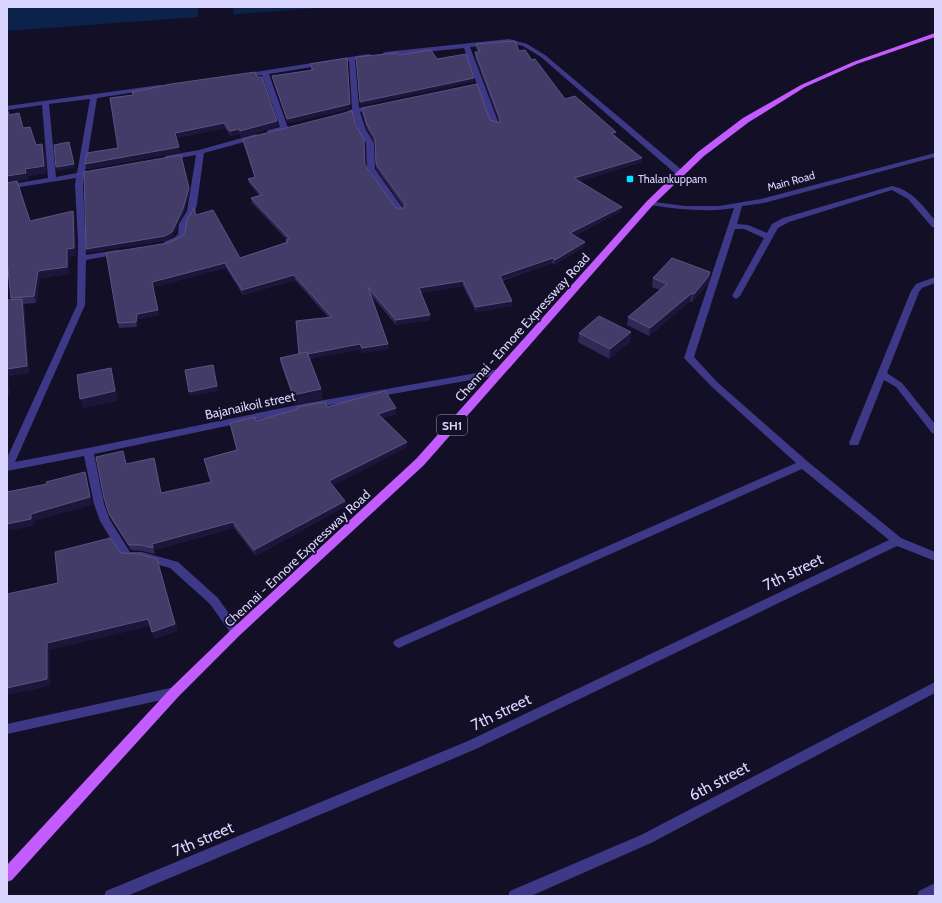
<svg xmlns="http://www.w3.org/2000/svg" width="942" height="903" viewBox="0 0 942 903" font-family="Cabin,sans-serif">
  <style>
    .water { fill: #0b224a }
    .pier { fill: #130f27 }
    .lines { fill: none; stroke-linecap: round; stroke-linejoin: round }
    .minor { fill: #3d3987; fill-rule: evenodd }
    .major { fill: #c35cff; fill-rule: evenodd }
    .wall { fill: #312856 }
    .shaded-wall { fill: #1d163b }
    .building { fill: #433b68; stroke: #5b5380 }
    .poi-dot { fill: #01e4ff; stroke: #130f27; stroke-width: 1.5 }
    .labels { text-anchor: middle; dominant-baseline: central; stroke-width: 3.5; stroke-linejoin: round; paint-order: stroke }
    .far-poi-label { font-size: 11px; fill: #dad5ff; stroke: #130f27; text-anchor: start }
    .far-street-label { font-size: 11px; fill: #dad5ff; stroke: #130f27 }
    .shield { fill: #130f27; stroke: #9e9abe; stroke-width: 1 }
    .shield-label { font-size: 12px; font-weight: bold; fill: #dad5ff }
    .street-label { font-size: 13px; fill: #dad5ff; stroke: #130f27 }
    .near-street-label { font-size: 16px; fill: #dad5ff; stroke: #130f27 }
  </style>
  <rect width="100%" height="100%" fill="#130f27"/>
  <polygon class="water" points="7,7 334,7 7,31"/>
  <polygon class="pier" points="198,7 233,7 234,16 198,19"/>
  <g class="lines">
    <g class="minor">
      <polygon points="509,39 527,44 545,55 683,171 683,175 677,175 541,57 523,46 509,43 470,47 499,124 495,126 491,124 464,48 385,56 382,54 385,52"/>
      <polygon points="369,54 371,55 371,57 355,60 359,108 375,105 379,107 360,112 366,130 374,143 375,169 404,210 400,212 397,212 367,169 366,143 358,130 353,114 350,114 346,112 352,109 349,61 269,74 288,128 271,134 267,132 268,130 280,127 262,75 243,78 240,76 243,74"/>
      <path d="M 160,85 L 162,86 L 162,88 L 97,98 L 85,172 L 90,174 L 84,177 L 83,185 L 86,255 L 118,250 L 122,252 L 118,254 L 86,260 L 85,305 L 15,462 L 88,448 L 302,404 L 499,369 L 504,372 L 499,375 L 302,410 L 94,454 L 104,504 L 110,520 L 130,552 L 142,552 L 178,562 L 218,598 L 242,632 L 240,635 L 236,637 L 232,635 L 210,604 L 170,568 L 142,560 L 123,559 L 100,521 L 94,504 L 84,456 L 7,471 L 7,458 L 77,305 L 78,241 L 75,185 L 76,178 L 7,189 L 7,185 L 48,178 L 42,105 L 7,110 L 7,106 ZM 90,99 L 77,173 L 56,177 L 49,104 Z"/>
      <polygon points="256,134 260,136 259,138 204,153 197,204 194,214 186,227 186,234 181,241 170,246 164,246 164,242 175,237 178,234 179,224 187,211 196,155 168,160 165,160 165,156 199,150"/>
      <path d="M 935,153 L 935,157 L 764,203 L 742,206 L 737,224 L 748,225 L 767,233 L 772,224 L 783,218 L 892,186 C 912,190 922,205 935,220 L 935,227 L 932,227 L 908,199 L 892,190 L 789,222 L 778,228 L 740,296 L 736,299 L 732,296 L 764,238 L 744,229 L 735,229 L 694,357 L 717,382 L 807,461 L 901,538 L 935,552 L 935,561 L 897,546 L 476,749 L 127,896 L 104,896 L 106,891 L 468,741 L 889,540 L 802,469 L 403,646 L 399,648 L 395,646 L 393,643 L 395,640 L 796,463 L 711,386 L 684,358 L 734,208 C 706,213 678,209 650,205 L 647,205 L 647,201 L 685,206 L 719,206 L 761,199 Z"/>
      <polygon points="935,277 935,283 922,288 919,292 887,373 902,383 935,424 935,434 932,433 896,387 884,380 859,443 858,445 850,445 849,443 911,291 916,284"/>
      <polygon points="935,682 935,693 651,843 531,896 508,896 510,891 641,835"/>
      <polygon points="175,687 179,688 181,692 179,696 175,697 7,734 7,724"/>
      <polygon points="935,883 935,896 917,896 919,891"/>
    </g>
    <polygon class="major" points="935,33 935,37 857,64 805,87 749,122 704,156 653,205 424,465 240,635 179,696 12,880 7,882 7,865 171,688 232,629 416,459 647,201 698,152 743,118 801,85 853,62"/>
  </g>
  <g class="wall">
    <polygon points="476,44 519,51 532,60 565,99 616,136 642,162 580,181 621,211 574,236 585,242 584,247 554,265 552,263 502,281 512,301 512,306 476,312 463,286 421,293 430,320 396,325 371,295 388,344 389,349 362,353 361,349 309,359 321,389 322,399 295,404 282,367 280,358 299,354 329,318 295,280 243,295 226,268 153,287 159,315 138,319 137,327 119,328 118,323 168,243 181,237 185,232 196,215 240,258 286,242 286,240 287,240 252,203 251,198 259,195 249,183 248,179 255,177 243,143 243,139 366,165 396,208 404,208 376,168 375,143 367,129 362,113 362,108 490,120 499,123 499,121 475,57 475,52 478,52 476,49"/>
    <polygon points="310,64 350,109 288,123 273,80 272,76 311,70"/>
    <polygon points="132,92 278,126 241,137 240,134 231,136 225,128 176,138 180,152 87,169 85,164 118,148 133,95"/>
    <polygon points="9,115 23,128 36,145 42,144 44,151 46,173 27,176 28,179 17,181 30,221 73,211 75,218 76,255 69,257 69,274 40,278 36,303 24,304 29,373 8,376 10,394 7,395 7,300 11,300 11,298"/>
    <polygon points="710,272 709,280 707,285 692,302 690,301 649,336 627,325 628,317 660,290 652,287 653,278"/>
    <polygon points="579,333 630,342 609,359 578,342"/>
    <polygon points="297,407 396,408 396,414 383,418 407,442 407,447 333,485 345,501 346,506 256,556 234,528 154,550 155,554 142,551 131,550 111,519 105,504 124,456 126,464 156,464 161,493 211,482 204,459 237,450 230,423 256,421 297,409"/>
  </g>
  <g class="shaded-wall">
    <polygon points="347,58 350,109 288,123 287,119"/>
    <polygon points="474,78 474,82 360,106 360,102"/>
    <polygon points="277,121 278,126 241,137 240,131"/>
    <polygon points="224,123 225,128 176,138 175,133"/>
    <polygon points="239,129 240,134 231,136 230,131"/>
    <polygon points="616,132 616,136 611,133"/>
    <polygon points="69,142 75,168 57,171 56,167"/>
    <polygon points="42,144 44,151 46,173 27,176 28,179 7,183 7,176 25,169"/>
    <polygon points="179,147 180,152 87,169 85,164"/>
    <polygon points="642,158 642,162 574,183 574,178"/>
    <polygon points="189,188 190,193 184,214 173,236 166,241 87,253 86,249"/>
    <polygon points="622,207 621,211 569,238 570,233"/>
    <polygon points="73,211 75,218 76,255 69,257 69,274 40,278 36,303 34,296 38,271 67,249"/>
    <polygon points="585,242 584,247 554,265 555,260"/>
    <polygon points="553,258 552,263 499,281 500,276"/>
    <polygon points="225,263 226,268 153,287 152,282"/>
    <polygon points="710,272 709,280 707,285 692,302 694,294"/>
    <polygon points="294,275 295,280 243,295 242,290"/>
    <polygon points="463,281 463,286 419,293 419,288"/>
    <polygon points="692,293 690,301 649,336 650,328"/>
    <polygon points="22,299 24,306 29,373 8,376 10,394 7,395 7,369"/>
    <polygon points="512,301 512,306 476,312 476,307"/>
    <polygon points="158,310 159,315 138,319 137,327 136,322 137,314"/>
    <polygon points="430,315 430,320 396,325 396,320"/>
    <polygon points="631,332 630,342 609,359 610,349"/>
    <polygon points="360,344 361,349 300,361 299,355"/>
    <polygon points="388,344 389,349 362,353 362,348"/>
    <polygon points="111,368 114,377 118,401 83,408 80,399"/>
    <polygon points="217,386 218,391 190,396 189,392"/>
    <polygon points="321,389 322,399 295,404 293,395"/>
    <polygon points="396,408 396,414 379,419 378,414"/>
    <polygon points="407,442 407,447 330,487 329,481"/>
    <polygon points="154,458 156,464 162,499 161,493"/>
    <polygon points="85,472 87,479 93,505 34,521 34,526 7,531 7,524 31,514"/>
    <polygon points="345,501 346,506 256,556 254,550"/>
    <polygon points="233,522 234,528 154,550 152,544"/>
    <polygon points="157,559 178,631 154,639 152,632"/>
    <polygon points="148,619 151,626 50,650 50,686 7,695 7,688 47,643"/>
  </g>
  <g class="building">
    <polygon points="515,41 519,51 525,50 532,60 535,59 565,99 575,96 616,132 611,133 642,158 574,178 622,207 570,233 585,242 555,260 553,258 500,276 512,301 476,307 463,281 419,288 430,315 396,320 368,287 388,344 362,348 360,344 308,354 307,352 299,354 296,321 332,317 294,275 242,290 225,263 152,282 158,310 137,314 136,322 118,323 106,253 168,243 181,237 185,232 187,220 194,208 196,215 213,210 240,258 288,242 286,240 290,239 251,198 262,195 248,179 255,177 243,139 352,111 356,126 364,139 365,165 396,208 404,208 405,204 376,164 375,138 367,125 362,108 477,84 490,120 499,123 500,119 475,52 480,52 476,44"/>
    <polygon points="431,50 437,59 466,54 474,78 360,102 356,57 397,53 399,55"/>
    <polygon points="347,58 350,104 287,119 272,76 313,70 310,64"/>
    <polygon points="255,72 257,77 262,77 277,121 240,131 239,129 230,131 224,123 175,133 179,147 85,164 87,153 118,148 110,98 133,95 132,92 171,84"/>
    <polygon points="7,108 9,115 19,113 23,128 30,127 36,145 42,144 44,166 25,169 26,173 7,176"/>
    <polygon points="69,142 74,164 56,167 54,145"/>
    <polygon points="181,155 189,188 183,209 172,232 165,236 86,249 84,172"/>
    <polygon points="17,181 30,221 73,211 74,248 67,249 67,267 38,271 34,296 11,298 7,260 7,183"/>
    <polygon points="672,258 710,272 708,277 694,294 692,293 650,328 628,317 667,284 653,278"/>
    <polygon points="22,299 27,366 7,369 7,300"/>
    <polygon points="599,316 631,332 610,349 579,333"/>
    <polygon points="307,352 321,389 293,395 280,358"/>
    <polygon points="213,365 217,386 189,392 185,370"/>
    <polygon points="111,368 115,391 80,399 77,375"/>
    <polygon points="385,391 396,408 378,414 407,442 329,481 345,501 254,550 233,522 152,544 153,548 141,545 129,545 109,514 104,498 96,457 123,451 126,464 154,458 161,493 211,482 204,459 237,450 230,423 255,417 256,421 298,409 297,407 325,402 327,407"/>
    <polygon points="85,472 90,497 31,514 31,519 7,524 7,492 47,484 46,482"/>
    <polygon points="110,538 121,553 139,554 157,559 175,624 152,632 148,619 47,643 47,679 7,688 7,594 58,583 55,552"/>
  </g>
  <rect class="poi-dot" x="626" y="175" width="8" height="8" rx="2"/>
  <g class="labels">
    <g class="far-poi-label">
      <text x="638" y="179">Thalankuppam</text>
    </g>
    <g class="far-street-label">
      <text transform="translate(791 181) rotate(-15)">Main Road</text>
    </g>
    <rect class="shield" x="437" y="415" width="30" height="20" rx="3"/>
    <g class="shield-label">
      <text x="452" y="425">SH1</text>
    </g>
    <g class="street-label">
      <text transform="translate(522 327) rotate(-48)">Chennai - Ennore Expressway Road</text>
      <text transform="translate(250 405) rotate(-12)">Bajanaikoil street</text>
      <text transform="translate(297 558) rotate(-43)">Chennai - Ennore Expressway Road</text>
    </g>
    <g class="near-street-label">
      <text transform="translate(793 572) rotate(-26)">7th street</text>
      <text transform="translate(501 712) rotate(-26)">7th street</text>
      <text transform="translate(719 781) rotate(-28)">6th street</text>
      <text transform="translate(203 839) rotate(-23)">7th street</text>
    </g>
  </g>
  <rect width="942" height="903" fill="none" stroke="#dad5ff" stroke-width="16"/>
</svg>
